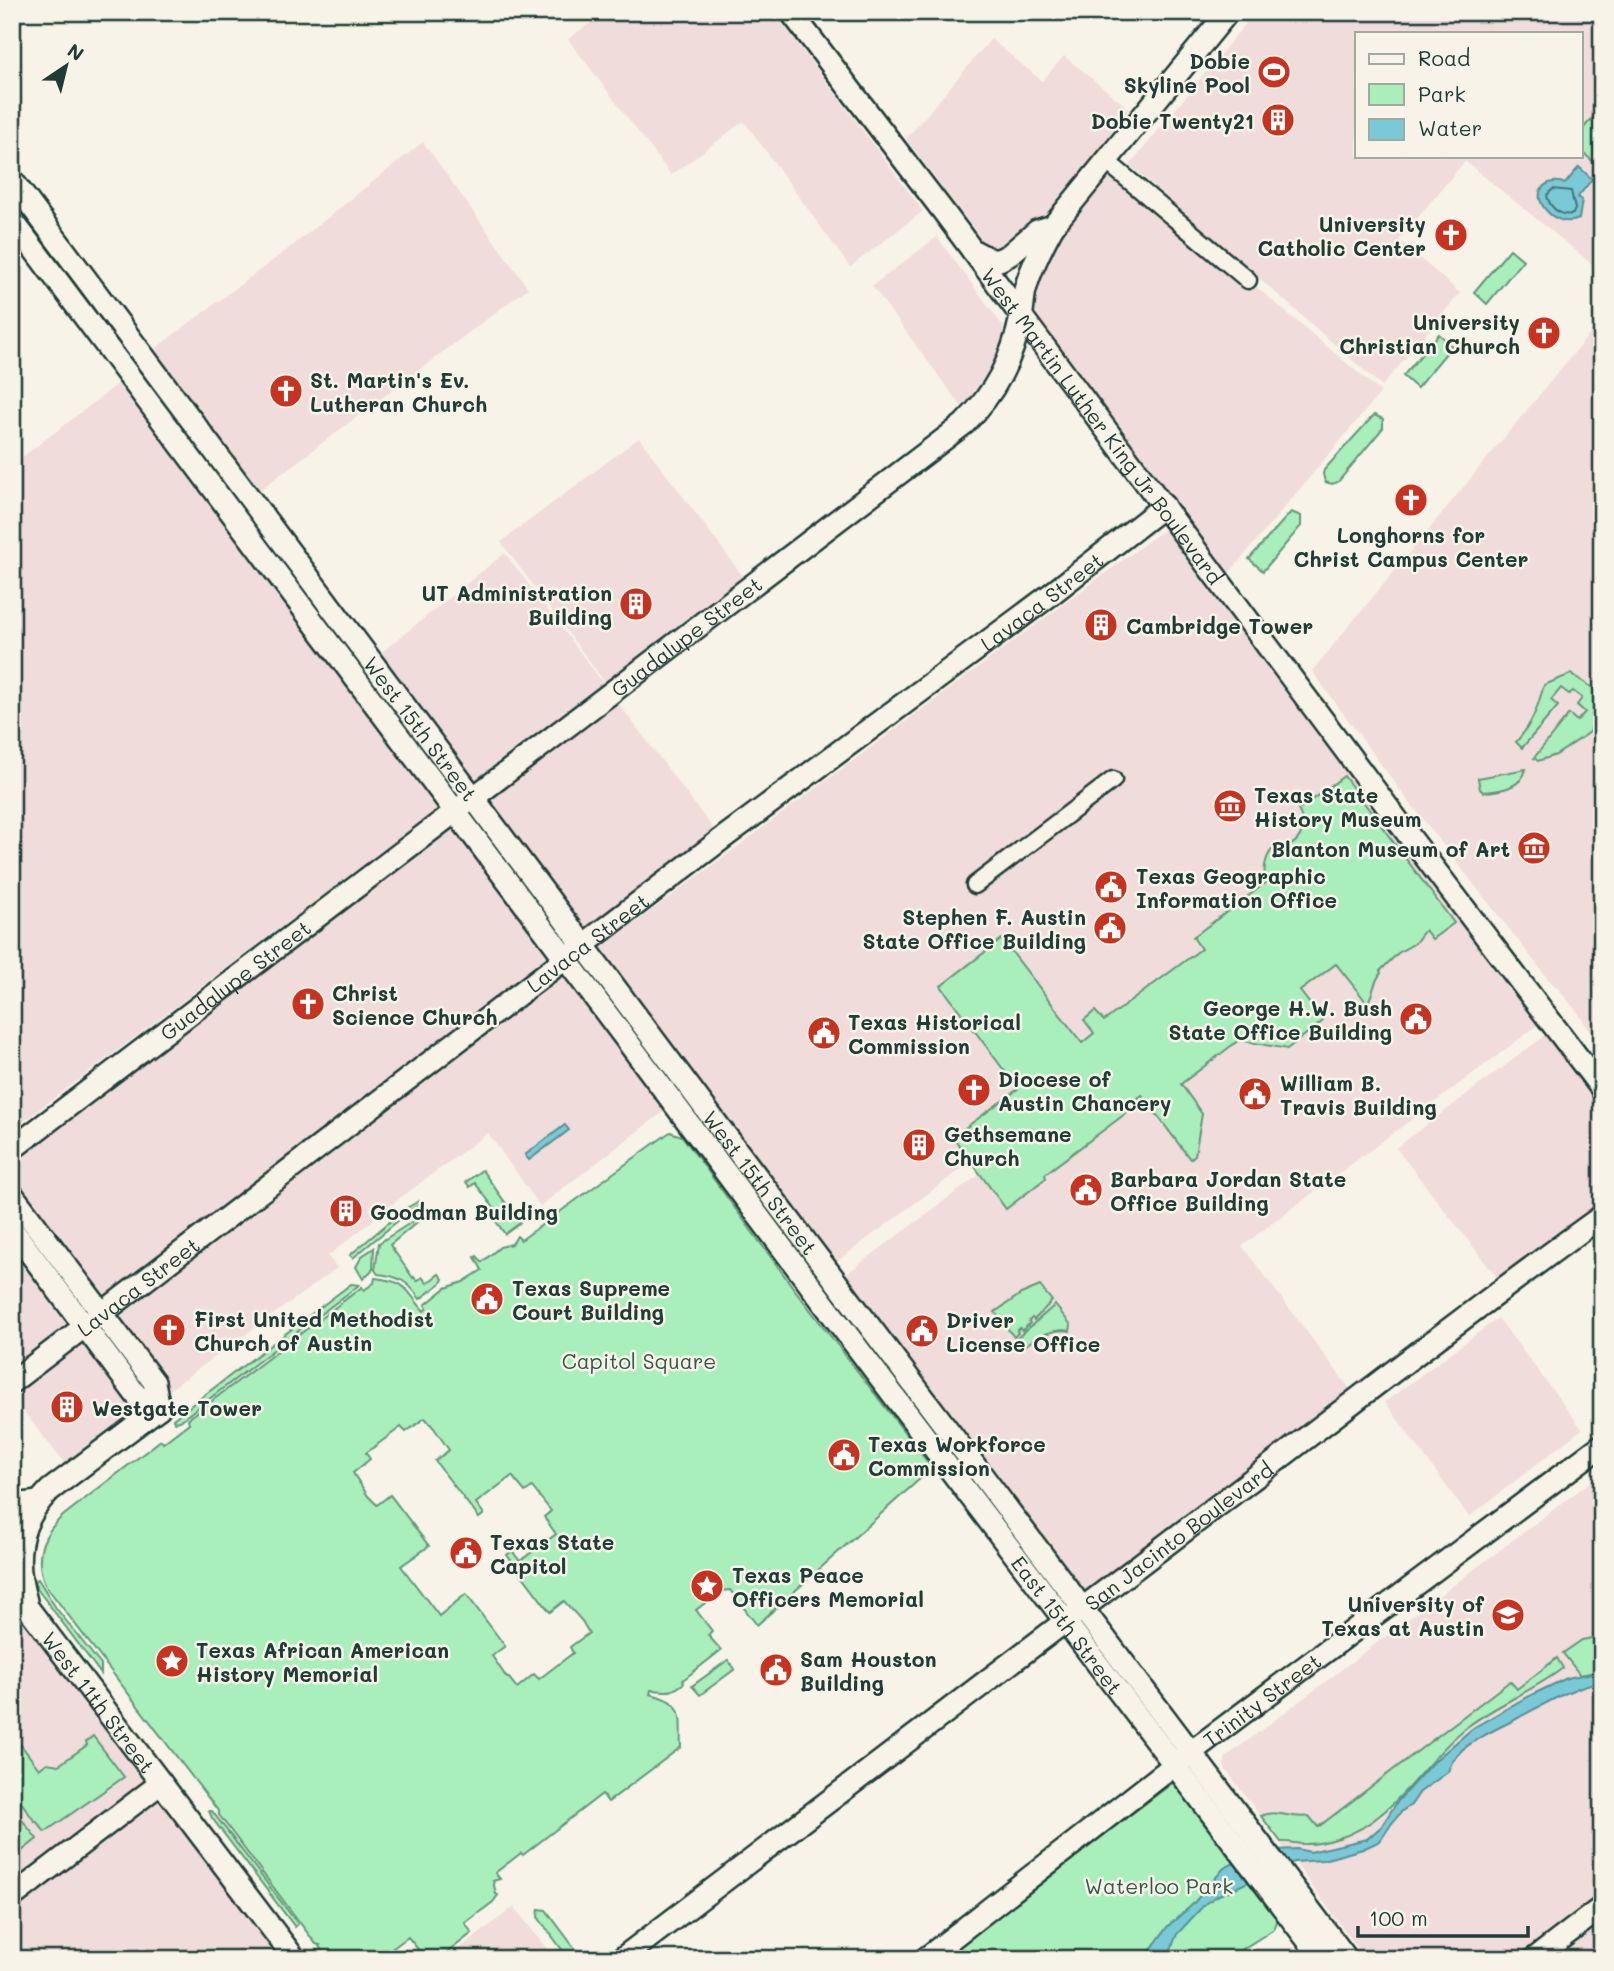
<svg xmlns="http://www.w3.org/2000/svg" width="1614" height="1971" viewBox="0 0 1614 1971" font-family="Mali,sans-serif">
  <style>
    .built { fill: #f0dcda; fill-rule: evenodd }
    .green { fill: #a9efbb; stroke: #649678; stroke-width: 2; fill-rule: evenodd }
    .water { fill: #7ac9d6; stroke: #569195; stroke-width: 2 }
    .lines { fill: none; stroke-linecap: round; stroke-linejoin: round }
    .shore { stroke: #437575; stroke-width: 2 }
    .minor-casing { stroke: #1f3d34; stroke-width: 21 }
    .major-casing { stroke: #1f3d34; stroke-width: 26 }
    .minor { stroke: #f7f3e8; stroke-width: 16 }
    .major { stroke: #f7f3e8; stroke-width: 21 }
    .labels { text-anchor: middle; dominant-baseline: central; stroke-width: 5; stroke-linejoin: round; paint-order: stroke }
    .poi-label { font-size: 21px; font-weight: bold; fill: #1f3d34; stroke: #f7f3e8; text-anchor: start }
    .street-label { font-size: 21px; fill: #1f3d34; stroke: #f7f3e8 }
    .park-label { font-size: 21px; fill: #345848; stroke: #f7f3e8 }
  </style>
  <rect width="100%" height="100%" fill="#f7f3e8"/>
  <filter id="ink" filterUnits="userSpaceOnUse"><feTurbulence type="fractalNoise" baseFrequency=".0143" numOctaves="2"/><feDisplacementMap in="SourceGraphic" scale="14" xChannelSelector="R" yChannelSelector="G"/><feConvolveMatrix kernelMatrix="1 2 1 2 8 2 1 2 1" color-interpolation-filters="sRGB"/></filter>
  <g filter="url(#ink)">
    <g class="built">
      <polygon points="605,12 774,12 923,211 850,267 744,121 671,175 568,39"/>
      <path d="M 1255,12 L 1602,12 L 1602,272 L 1465,161 L 1399,240 L 1460,293 L 1382,386 L 1130,165 ZM 1357,33 L 1581,33 L 1581,156 L 1357,156 Z"/>
      <polygon points="991,39 1042,81 1064,56 1129,109 1047,221 1008,252 992,253 906,139"/>
      <polygon points="423,142 528,288 253,495 148,354 292,246"/>
      <polygon points="1105,160 1381,392 1221,583 1021,316 1025,290"/>
      <polygon points="937,237 1003,326 1003,341 985,386 961,406 872,286"/>
      <polygon points="1602,319 1602,1048 1578,1013 1558,988 1549,980 1400,790 1312,671"/>
      <polygon points="118,384 440,807 12,1130 12,465"/>
      <polygon points="639,438 751,587 612,692 501,542"/>
      <polygon points="1166,528 1401,841 832,1265 597,951"/>
      <polygon points="505,553 720,838 585,937 377,656"/>
      <polygon points="456,826 667,1109 540,1206 488,1133 404,1195 328,1256 337,1268 66,1465 12,1397 12,1157"/>
      <polygon points="1410,853 1542,1022 1242,1246 1353,1393 1083,1598 841,1278"/>
      <polygon points="1547,1034 1602,1107 1602,1204 1499,1280 1396,1148"/>
      <polygon points="1498,1318 1582,1429 1469,1517 1385,1402"/>
      <polygon points="1602,1473 1602,1959 1366,1959 1224,1767 1226,1757"/>
      <polygon points="12,1591 307,1959 12,1959"/>
      <polygon points="514,1907 555,1959 446,1959"/>
    </g>
    <g class="green">
      <polygon points="1602,107 1602,169 1581,151 1581,131"/>
      <polygon points="1510,249 1523,260 1487,304 1474,292"/>
      <polygon points="1439,334 1452,346 1417,388 1403,376"/>
      <polygon points="1374,415 1383,419 1383,428 1338,482 1332,484 1325,482 1323,474 1324,470"/>
      <polygon points="1291,512 1301,516 1301,526 1263,571 1249,559"/>
      <path d="M 1571,674 L 1596,690 L 1598,716 L 1595,718 L 1590,732 L 1556,755 L 1538,761 L 1534,758 L 1569,714 L 1577,721 L 1585,712 L 1577,705 L 1582,698 L 1573,691 L 1569,694 L 1561,688 L 1551,700 L 1558,706 L 1522,748 L 1516,742 C 1533,723 1537,709 1544,685 Z"/>
      <path d="M 1526,769 C 1522,788 1500,791 1483,792 L 1480,789 L 1478,778 Z"/>
      <path d="M 1344,776 L 1454,923 L 1432,939 L 1425,930 L 1415,943 L 1398,953 L 1380,971 L 1381,973 C 1373,982 1374,994 1367,1003 L 1336,964 L 1300,991 L 1323,1021 L 1287,1049 L 1239,1040 L 1181,1084 L 1202,1114 L 1195,1155 L 1190,1159 L 1142,1095 L 1131,1104 L 1133,1108 L 1045,1174 L 1046,1178 L 1006,1209 L 953,1137 L 1018,1089 L 941,986 L 1002,939 L 1082,1043 L 1094,1033 L 1084,1020 L 1095,1011 L 1104,1021 L 1201,949 L 1193,937 L 1267,882 C 1262,872 1265,859 1272,849 C 1295,851 1311,831 1298,810 Z"/>
      <path d="M 670,1132 L 682,1136 L 795,1290 L 932,1468 L 757,1625 L 730,1590 L 721,1591 L 696,1610 L 712,1631 L 708,1635 L 721,1650 L 683,1680 L 684,1683 C 669,1695 668,1690 651,1690 L 650,1694 C 688,1703 679,1717 681,1747 L 608,1802 L 602,1794 L 523,1855 L 521,1853 L 495,1873 L 500,1879 L 493,1881 L 496,1894 L 498,1895 L 493,1902 L 465,1923 L 472,1933 L 439,1959 L 426,1959 L 408,1937 L 378,1959 L 326,1959 L 319,1946 L 320,1945 L 316,1944 L 219,1815 L 219,1812 L 46,1586 C 33,1558 42,1534 64,1515 L 161,1440 L 163,1443 L 189,1423 L 188,1419 L 362,1287 L 364,1290 L 374,1283 L 375,1278 C 408,1282 404,1288 424,1311 L 427,1308 L 425,1305 L 446,1288 L 463,1282 L 482,1270 L 475,1257 L 477,1256 L 482,1262 L 500,1247 L 512,1244 L 517,1236 L 521,1240 ZM 425,1418 L 434,1428 L 449,1450 L 435,1461 L 479,1518 L 484,1514 L 476,1503 L 512,1476 L 525,1492 L 532,1487 L 551,1511 L 544,1517 L 556,1534 L 520,1561 L 512,1551 L 507,1555 L 550,1612 L 564,1601 L 582,1621 L 589,1633 L 570,1647 L 573,1653 L 539,1679 L 534,1674 L 517,1688 L 509,1678 L 507,1678 L 492,1656 L 505,1646 L 466,1594 L 439,1616 L 401,1566 L 429,1546 L 390,1495 L 377,1505 L 368,1496 L 353,1473 L 370,1459 L 366,1453 L 401,1427 L 406,1432 Z"/>
      <polygon points="482,1170 520,1223 505,1234 495,1220 500,1216 475,1183 470,1187 466,1182"/>
      <polygon points="419,1201 421,1204 411,1210 353,1258 350,1255 405,1209"/>
      <path d="M 425,1210 L 428,1213 L 390,1245 L 413,1278 L 414,1277 L 417,1281 L 422,1277 L 427,1283 L 439,1274 L 443,1279 L 441,1283 L 420,1299 C 408,1281 398,1276 378,1274 L 375,1270 L 379,1243 L 418,1218 Z"/>
      <polygon points="374,1248 373,1269 363,1279 356,1267 362,1256"/>
      <polygon points="351,1284 359,1285 180,1421 175,1422 173,1419"/>
      <polygon points="1040,1286 1052,1301 1034,1320 1032,1318 1029,1321 1030,1323 1022,1331 1020,1328 1017,1331 1018,1333 1014,1337 995,1312 1021,1294"/>
      <path d="M 1055,1305 L 1071,1325 L 1070,1331 C 1055,1327 1034,1338 1022,1348 L 1016,1339 Z"/>
      <polygon points="38,1579 56,1608 101,1665 101,1674 38,1590 34,1581"/>
      <polygon points="1602,1636 1602,1671 1580,1675 1563,1653 1582,1640"/>
      <path d="M 1557,1658 L 1563,1668 C 1533,1691 1497,1704 1467,1727 C 1424,1760 1394,1821 1339,1838 C 1330,1841 1317,1844 1307,1844 C 1298,1845 1290,1841 1281,1842 L 1261,1816 C 1277,1808 1291,1820 1309,1816 L 1318,1827 L 1510,1681 L 1517,1689 Z"/>
      <polygon points="728,1660 735,1669 700,1695 692,1686"/>
      <polygon points="93,1736 124,1777 45,1832 36,1821 35,1822 12,1789 12,1751 21,1745 39,1769 47,1763 59,1765 87,1745 86,1742"/>
      <polygon points="1174,1782 1178,1783 1279,1917 1274,1929 1227,1959 938,1959"/>
      <polygon points="209,1811 212,1811 298,1924 295,1927 212,1818"/>
      <polygon points="20,1817 37,1839 12,1859 12,1824"/>
      <polygon points="539,1909 546,1910 579,1954 578,1959 569,1959 538,1917"/>
    </g>
    <g class="water">
      <path d="M 1579,167 L 1592,179 L 1578,197 L 1582,200 L 1579,219 C 1554,231 1524,193 1549,183 C 1555,181 1560,181 1565,184 Z"/>
      <polygon points="565,1125 569,1130 529,1160 525,1155"/>
      <path d="M 1602,1671 L 1602,1681 C 1572,1687 1545,1704 1518,1718 C 1499,1728 1479,1736 1462,1750 C 1455,1757 1450,1763 1448,1772 L 1420,1792 L 1411,1805 L 1402,1811 L 1392,1823 L 1380,1841 L 1363,1849 L 1323,1860 L 1294,1862 L 1219,1895 L 1206,1903 L 1177,1934 L 1167,1959 L 1144,1959 L 1168,1926 L 1192,1905 L 1224,1868 L 1251,1855 L 1274,1850 L 1297,1849 L 1310,1852 L 1367,1839 L 1382,1826 L 1396,1803 L 1431,1764 L 1473,1728 L 1527,1697 L 1567,1678 Z"/>
    </g>
    <g class="lines">
      <path class="shore" d="M 1553,189 L 1571,191 L 1575,209 L 1573,214 C 1560,217 1549,207 1547,195 Z"/>
      <defs>
        <g id="minor">
          <polyline points="1105,160 1248,280"/>
          <polyline points="975,885 1113,780"/>
        </g>
        <g id="major">
          <path id="s1" d="M 791,12 L 943,211 L 1413,841 L 1602,1089"/>
          <path id="s2" d="M 12,180 L 705,1108 L 1347,1959"/>
          <path id="s3" d="M 12,220 L 831,1313 L 1322,1959"/>
          <polyline points="972,250 991,260 999,260 1009,255 1037,231 1053,226"/>
          <path id="s4" d="M 12,1149 L 964,424 C 995,393 1012,360 1021,317 C 1023,308 1023,299 1025,290 C 1031,267 1042,246 1053,226 L 1228,12"/>
          <polyline points="12,1194 154,1382 159,1408"/>
          <polyline points="12,1229 137,1396 159,1408"/>
          <path id="s5" d="M 12,1382 L 723,838 L 1050,595 L 1164,506"/>
          <polyline points="12,1512 23,1504 38,1502"/>
          <path id="s6" d="M 12,1587 L 295,1959"/>
          <path d="M 26,1601 C 13,1558 18,1522 50,1490 L 159,1408"/>
          <polyline points="12,1897 161,1783"/>
          <path id="s7" d="M 621,1959 C 830,1801 1038,1642 1246,1484 C 1364,1394 1481,1303 1602,1216"/>
          <path id="s8" d="M 925,1959 L 1191,1752 L 1602,1445"/>
          <polyline points="1534,1959 1602,1907"/>
        </g>
      </defs>
      <use href="#minor" class="minor-casing"/>
      <use href="#major" class="major-casing"/>
      <use href="#minor" class="minor"/>
      <use href="#major" class="major"/>
    </g>
  </g>
  <defs>
    <symbol id="stadium-disc" viewBox="-11 -11 22 22"><circle r="9.5" fill="#c8321e" stroke="#f7f3e8"/><path d="M0-5a6.5 5 0 1 0 0 10a6.5 5 0 1 0 0-10ZM-3.5-1.8h7v3.6h-7Z" fill="#fff"/></symbol>
    <symbol id="building-disc" viewBox="-11 -11 22 22"><circle r="9.5" fill="#c8321e" stroke="#f7f3e8"/><path d="M-4-6H4V6H1V3H-1V6H-4ZM-2.5-4.3h1.7v1.8h-1.7ZM.8-4.3h1.7v1.8H.8ZM-2.5-1h1.7V.8h-1.7ZM.8-1h1.7V.8H.8Z" fill="#fff"/></symbol>
    <symbol id="church-disc" viewBox="-11 -11 22 22"><circle r="9.5" fill="#c8321e" stroke="#f7f3e8"/><path d="M-1.2-6h2.4v3.5h3.3v2.4h-3.3V6h-2.4V-.1h-3.3v-2.4h3.3Z" fill="#fff"/></symbol>
    <symbol id="museum-disc" viewBox="-11 -11 22 22"><circle r="9.5" fill="#c8321e" stroke="#f7f3e8"/><path d="M0-6L6-3V-2H-6V-3ZM-5-1h2V3h-2ZM-1-1h2V3h-2ZM3-1h2V3H3ZM-6 4H6V6H-6Z" fill="#fff"/></symbol>
    <symbol id="civic-disc" viewBox="-11 -11 22 22"><circle r="9.5" fill="#c8321e" stroke="#f7f3e8"/><path d="M-.6-6.5H3V-4.5H.6V-3L4-1V1h2V6H-6V1h2V-1L-.6-3ZM-1.2 2.5V6h2.4V2.5Z" fill="#fff"/></symbol>
    <symbol id="sight-disc" viewBox="-11 -11 22 22"><circle r="9.5" fill="#c8321e" stroke="#f7f3e8"/><path d="M0-6L1.8-2.2L6-1.7L2.9 1.2L3.7 5.4L0 3.3L-3.7 5.4L-2.9 1.2L-6-1.7L-1.8-2.2Z" fill="#fff"/></symbol>
    <symbol id="university-disc" viewBox="-11 -11 22 22"><circle r="9.5" fill="#c8321e" stroke="#f7f3e8"/><path d="M0-5L7-2L0 1L-7-2ZM-4 1L0 2.5L4 1V4Q0 6-4 4Z" fill="#fff"/></symbol>
  </defs>
  <g fill-rule="evenodd">
    <use href="#stadium-disc" x="1255" y="53" width="38" height="38"/>
    <use href="#building-disc" x="1259" y="101" width="38" height="38"/>
    <use href="#church-disc" x="1432" y="216" width="38" height="38"/>
    <use href="#church-disc" x="1525" y="314" width="38" height="38"/>
    <use href="#church-disc" x="267" y="372" width="38" height="38"/>
    <use href="#church-disc" x="1392" y="481" width="38" height="38"/>
    <use href="#building-disc" x="617" y="585" width="38" height="38"/>
    <use href="#building-disc" x="1082" y="606" width="38" height="38"/>
    <use href="#museum-disc" x="1211" y="787" width="38" height="38"/>
    <use href="#museum-disc" x="1515" y="829" width="38" height="38"/>
    <use href="#civic-disc" x="1092" y="868" width="38" height="38"/>
    <use href="#civic-disc" x="1091" y="909" width="38" height="38"/>
    <use href="#church-disc" x="289" y="985" width="38" height="38"/>
    <use href="#civic-disc" x="1397" y="1000" width="38" height="38"/>
    <use href="#civic-disc" x="805" y="1014" width="38" height="38"/>
    <use href="#church-disc" x="955" y="1071" width="38" height="38"/>
    <use href="#civic-disc" x="1236" y="1075" width="38" height="38"/>
    <use href="#building-disc" x="900" y="1126" width="38" height="38"/>
    <use href="#civic-disc" x="1067" y="1171" width="38" height="38"/>
    <use href="#building-disc" x="327" y="1192" width="38" height="38"/>
    <use href="#civic-disc" x="468" y="1280" width="38" height="38"/>
    <use href="#church-disc" x="150" y="1311" width="38" height="38"/>
    <use href="#civic-disc" x="903" y="1312" width="38" height="38"/>
    <use href="#building-disc" x="48" y="1388" width="38" height="38"/>
    <use href="#civic-disc" x="825" y="1436" width="38" height="38"/>
    <use href="#civic-disc" x="447" y="1534" width="38" height="38"/>
    <use href="#sight-disc" x="688" y="1567" width="38" height="38"/>
    <use href="#university-disc" x="1489" y="1596" width="38" height="38"/>
    <use href="#sight-disc" x="153" y="1642" width="38" height="38"/>
    <use href="#civic-disc" x="757" y="1651" width="38" height="38"/>
  </g>
  <g class="labels">
    <g class="poi-label">
      <text x="1250" y="60" text-anchor="end">Dobie<tspan x="1250" dy="24">Skyline Pool</tspan></text>
      <text x="1254" y="120" text-anchor="end">Dobie Twenty21</text>
      <text x="1426" y="223" text-anchor="end">University<tspan x="1426" dy="24">Catholic Center</tspan></text>
      <text x="1520" y="321" text-anchor="end">University<tspan x="1520" dy="24">Christian Church</tspan></text>
      <text x="310" y="379">St. Martin's Ev.<tspan x="310" dy="24">Lutheran Church</tspan></text>
      <text x="1411" y="534" text-anchor="middle">Longhorns for<tspan x="1411" dy="24">Christ Campus Center</tspan></text>
      <text x="612" y="592" text-anchor="end">UT Administration<tspan x="612" dy="24">Building</tspan></text>
      <text x="1126" y="625">Cambridge Tower</text>
      <text x="1254" y="794">Texas State<tspan x="1254" dy="24">History Museum</tspan></text>
      <text x="1510" y="848" text-anchor="end">Blanton Museum of Art</text>
      <text x="1136" y="875">Texas Geographic<tspan x="1136" dy="24">Information Office</tspan></text>
      <text x="1086" y="916" text-anchor="end">Stephen F. Austin<tspan x="1086" dy="24">State Office Building</tspan></text>
      <text x="332" y="992">Christ<tspan x="332" dy="24">Science Church</tspan></text>
      <text x="1392" y="1007" text-anchor="end">George H.W. Bush<tspan x="1392" dy="24">State Office Building</tspan></text>
      <text x="848" y="1021">Texas Historical<tspan x="848" dy="24">Commission</tspan></text>
      <text x="998" y="1078">Diocese of<tspan x="998" dy="24">Austin Chancery</tspan></text>
      <text x="1280" y="1082">William B.<tspan x="1280" dy="24">Travis Building</tspan></text>
      <text x="944" y="1133">Gethsemane<tspan x="944" dy="24">Church</tspan></text>
      <text x="1110" y="1178">Barbara Jordan State<tspan x="1110" dy="24">Office Building</tspan></text>
      <text x="370" y="1211">Goodman Building</text>
      <text x="512" y="1287">Texas Supreme<tspan x="512" dy="24">Court Building</tspan></text>
      <text x="194" y="1318">First United Methodist<tspan x="194" dy="24">Church of Austin</tspan></text>
      <text x="946" y="1319">Driver<tspan x="946" dy="24">License Office</tspan></text>
      <text x="92" y="1407">Westgate Tower</text>
      <text x="868" y="1443">Texas Workforce<tspan x="868" dy="24">Commission</tspan></text>
      <text x="490" y="1541">Texas State<tspan x="490" dy="24">Capitol</tspan></text>
      <text x="732" y="1574">Texas Peace<tspan x="732" dy="24">Officers Memorial</tspan></text>
      <text x="1484" y="1603" text-anchor="end">University of<tspan x="1484" dy="24">Texas at Austin</tspan></text>
      <text x="196" y="1649">Texas African American<tspan x="196" dy="24">History Memorial</tspan></text>
      <text x="800" y="1658">Sam Houston<tspan x="800" dy="24">Building</tspan></text>
    </g>
    <g class="street-label">
      <text stroke="none"><textPath href="#s1" startOffset="518">West Martin Luther King Jr Boulevard</textPath></text>
      <text stroke="none"><textPath href="#s5" startOffset="1292">Lavaca Street</textPath></text>
      <text stroke="none"><textPath href="#s4" startOffset="847">Guadalupe Street</textPath></text>
      <text stroke="none"><textPath href="#s2" startOffset="684">West 15th Street</textPath></text>
      <text stroke="none"><textPath href="#s5" startOffset="724">Lavaca Street</textPath></text>
      <text stroke="none"><textPath href="#s4" startOffset="280">Guadalupe Street</textPath></text>
      <text stroke="none"><textPath href="#s2" startOffset="1251">West 15th Street</textPath></text>
      <text stroke="none"><textPath href="#s5" startOffset="158">Lavaca Street</textPath></text>
      <text stroke="none"><textPath href="#s7" startOffset="700">San Jacinto Boulevard</textPath></text>
      <text stroke="none"><textPath href="#s3" startOffset="1757">East 15th Street</textPath></text>
      <text stroke="none"><textPath href="#s8" startOffset="425">Trinity Street</textPath></text>
      <text stroke="none"><textPath href="#s6" startOffset="144">West 11th Street</textPath></text>
    </g>
    <g class="park-label">
      <text x="639" y="1360">Capitol Square</text>
      <text x="1159" y="1885">Waterloo Park</text>
    </g>
  </g>
  <rect width="1614" height="1971" fill="none" stroke="#f7f3e8" stroke-width="42"/>
  <rect x="21" y="21" width="1572" height="1929" fill="none" stroke="#1f3d34" stroke-width="2.5" filter="url(#ink)"/>
  <rect x="1355" y="32" width="228" height="126" fill="#f7f3e8" stroke="#a1aaa0" stroke-width="2"/>
  <rect x="1369" y="54" width="35" height="10" fill="#f7f3e8" stroke="#a1aaa0" stroke-width="2"/>
  <text x="1418" y="66" font-size="21" fill="#1f3d34">Road</text>
  <rect x="1369" y="84" width="35" height="21" fill="#a9efbb" stroke="#a1aaa0" stroke-width="2"/>
  <text x="1418" y="102" font-size="21" fill="#1f3d34">Park</text>
  <rect x="1369" y="119" width="35" height="21" fill="#7ac9d6" stroke="#a1aaa0" stroke-width="2"/>
  <text x="1418" y="136" font-size="21" fill="#1f3d34">Water</text>
  <g transform="translate(66 66) rotate(35)" stroke="#f7f3e8" stroke-width="5" paint-order="stroke">
  <path d="M0-5L12 26L0 18L-12 26Z" fill="#1f3d34"/>
  <text y="-10" font-size="19" font-weight="bold" text-anchor="middle" fill="#1f3d34">N</text>
  </g>
  <path d="M1358 1926v10h170v-10" fill="none" stroke="#1f3d34" stroke-width="3.5"/>
  <text x="1369" y="1926" font-size="21" fill="#1f3d34" stroke="#f7f3e8" stroke-width="5" paint-order="stroke">100 m</text>
</svg>
